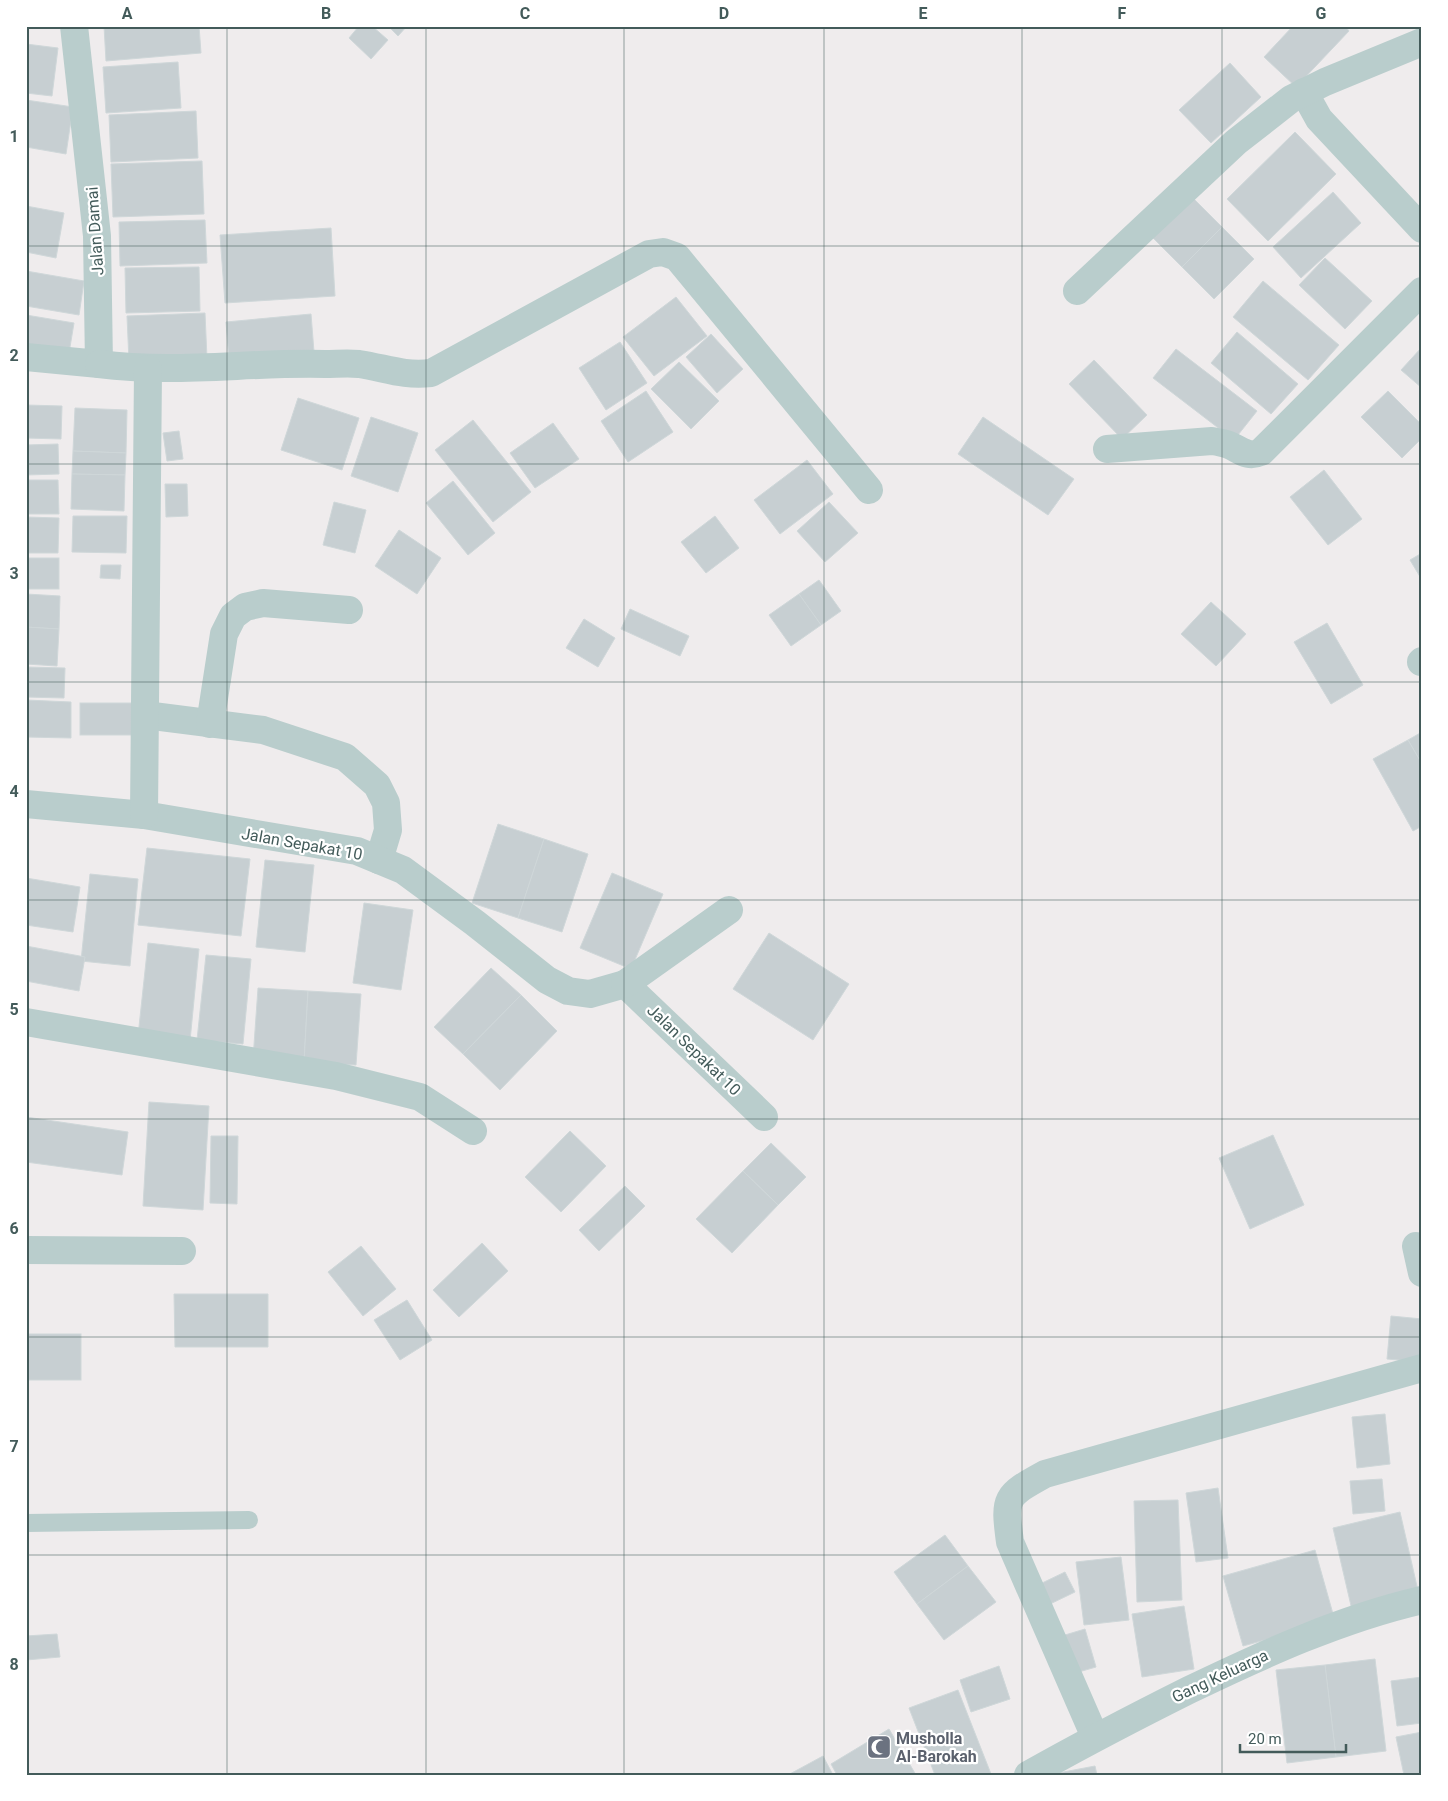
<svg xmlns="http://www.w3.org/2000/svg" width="1448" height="1801" viewBox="0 0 1448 1801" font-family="Roboto,sans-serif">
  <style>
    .building { fill: #c7cfd2; stroke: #cfd7d9 }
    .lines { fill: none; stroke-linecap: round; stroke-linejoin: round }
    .service { stroke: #b9cdcc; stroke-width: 18 }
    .minor { stroke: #b9cdcc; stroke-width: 28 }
    .grid { fill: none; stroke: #435b5a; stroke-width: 1; stroke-opacity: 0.55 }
    .labels { text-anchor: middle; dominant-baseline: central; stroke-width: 4.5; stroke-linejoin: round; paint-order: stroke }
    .street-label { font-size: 16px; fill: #435b5a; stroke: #fff }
    .worship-label { font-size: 16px; font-weight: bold; fill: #5b616d; stroke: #fff; text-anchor: start }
    .neatline { fill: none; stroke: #435b5a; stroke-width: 2 }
    .grid-label { font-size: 16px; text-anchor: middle; font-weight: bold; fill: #435b5a }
  </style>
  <rect width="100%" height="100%" fill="#efeced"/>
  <g class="building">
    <polygon points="104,26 199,26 201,53 106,61"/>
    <polygon points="359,26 372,26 388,40 371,59 349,38"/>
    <polygon points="388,26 407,26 398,36"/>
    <polygon points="1293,26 1345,26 1349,31 1296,87 1264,57"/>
    <polygon points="26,44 58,48 52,96 26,93"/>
    <polygon points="178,62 181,108 106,113 103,67"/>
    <polygon points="1230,63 1261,97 1211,143 1179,110"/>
    <polygon points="26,100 73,107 66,154 26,147"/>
    <polygon points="196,111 198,158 111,162 109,115"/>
    <polygon points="1295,132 1336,174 1268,241 1227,199"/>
    <polygon points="202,161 204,214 113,217 111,164"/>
    <polygon points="1187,192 1222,227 1182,267 1147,232"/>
    <polygon points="1333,192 1361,223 1301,278 1273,247"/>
    <polygon points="26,206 64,213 56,258 26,252"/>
    <polygon points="205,220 207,263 120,266 119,222"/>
    <polygon points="1222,227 1254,259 1214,299 1182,267"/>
    <polygon points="331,228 335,296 225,303 220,235"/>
    <polygon points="1325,258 1372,301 1345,329 1299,285"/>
    <polygon points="199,267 200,311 126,313 125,268"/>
    <polygon points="26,271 84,281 79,315 26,306"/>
    <polygon points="1263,281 1339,345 1308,380 1233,317"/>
    <polygon points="676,297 707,336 654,376 623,337"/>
    <polygon points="205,313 207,359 129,361 127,316"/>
    <polygon points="311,314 314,352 229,360 226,322"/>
    <polygon points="26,315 74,323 68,359 26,352"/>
    <polygon points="1237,332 1298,384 1271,414 1211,363"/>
    <polygon points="711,334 743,369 717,393 686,357"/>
    <polygon points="620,342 647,383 606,410 579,368"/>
    <polygon points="1422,347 1422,388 1401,370"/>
    <polygon points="1176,349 1257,411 1234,440 1153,378"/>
    <polygon points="1094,360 1147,415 1122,439 1069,384"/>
    <polygon points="679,362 719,401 691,429 651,389"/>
    <polygon points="646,391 673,432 628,462 601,421"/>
    <polygon points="1388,391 1422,425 1422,438 1402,458 1361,417"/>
    <polygon points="298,398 359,418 342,470 281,450"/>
    <polygon points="26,405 62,406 61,439 26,438"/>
    <polygon points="75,408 127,410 126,453 73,451"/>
    <polygon points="371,417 418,433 398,492 351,476"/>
    <polygon points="983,417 1074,479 1048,515 958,454"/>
    <polygon points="473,420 531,492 493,522 435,450"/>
    <polygon points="553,423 579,459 535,488 510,453"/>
    <polygon points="179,431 183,459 167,461 163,433"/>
    <polygon points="58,444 59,474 26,475 26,445"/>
    <polygon points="73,451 126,453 125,475 72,474"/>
    <polygon points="807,460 833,494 780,534 754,500"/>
    <polygon points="1324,470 1362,519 1328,545 1290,497"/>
    <polygon points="72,474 125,475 124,511 71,509"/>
    <polygon points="26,480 58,480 59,514 26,514"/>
    <polygon points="453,481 495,533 468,555 426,503"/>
    <polygon points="165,484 187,484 188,516 166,517"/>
    <polygon points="334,502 366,510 355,553 323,545"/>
    <polygon points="829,502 858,533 825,562 797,531"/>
    <polygon points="73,516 127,516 126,553 72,552"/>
    <polygon points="715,516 739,548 706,573 681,542"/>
    <polygon points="26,517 59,518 58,553 26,553"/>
    <polygon points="399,530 441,558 417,594 375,566"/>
    <polygon points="1422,553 1422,580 1410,560"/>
    <rect x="26" y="558" width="33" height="31"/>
    <polygon points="101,565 121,565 120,579 100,578"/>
    <polygon points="819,580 841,611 821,625 799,594"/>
    <polygon points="26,594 60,596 59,629 26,627"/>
    <polygon points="799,594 821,625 791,646 769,615"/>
    <polygon points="1211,602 1246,634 1216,666 1181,634"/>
    <polygon points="630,609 689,636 680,656 621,629"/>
    <polygon points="584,619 615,638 598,667 566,648"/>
    <polygon points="1327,623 1363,685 1331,704 1294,642"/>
    <polygon points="26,627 59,629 57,666 26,664"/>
    <polygon points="26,667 65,668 64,698 26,697"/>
    <polygon points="26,700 71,702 71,738 26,737"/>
    <rect x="80" y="703" width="59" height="32"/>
    <polygon points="1422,732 1422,764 1408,740"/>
    <polygon points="1408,740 1422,764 1422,826 1413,831 1373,759"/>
    <polygon points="498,824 544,839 518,918 472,903"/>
    <polygon points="544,839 588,854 562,932 518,918"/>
    <polygon points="147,848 250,859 241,936 138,925"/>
    <polygon points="265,860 314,865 305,952 256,947"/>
    <polygon points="612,873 663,894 631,969 580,948"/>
    <polygon points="90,874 138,879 130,966 81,961"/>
    <polygon points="26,878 80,887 73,932 26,925"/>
    <polygon points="364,903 413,910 401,990 353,983"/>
    <polygon points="769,933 849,984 813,1040 733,989"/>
    <polygon points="148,943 199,949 190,1041 138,1036"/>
    <polygon points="26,946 85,957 79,991 26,981"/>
    <polygon points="206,955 251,959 243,1044 197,1040"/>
    <polygon points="491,968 521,995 463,1054 434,1027"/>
    <polygon points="258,988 308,991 304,1062 253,1059"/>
    <polygon points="308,991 361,994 356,1065 304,1062"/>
    <polygon points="521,995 557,1031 500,1090 463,1054"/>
    <polygon points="149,1102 209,1106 203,1210 143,1206"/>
    <polygon points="26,1117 128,1132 122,1175 26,1162"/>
    <polygon points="570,1131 606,1166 561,1212 525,1177"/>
    <polygon points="1273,1135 1304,1205 1250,1229 1219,1158"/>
    <polygon points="211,1136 238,1136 237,1204 210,1203"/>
    <polygon points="771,1143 806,1177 778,1205 743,1171"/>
    <polygon points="743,1171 778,1205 732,1253 696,1219"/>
    <polygon points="625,1186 645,1206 599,1251 579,1230"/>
    <polygon points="482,1243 508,1271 459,1317 433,1290"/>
    <polygon points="361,1246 396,1289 363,1316 328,1272"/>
    <polygon points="174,1294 268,1294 268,1347 175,1347"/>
    <polygon points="407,1300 432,1340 400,1360 374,1320"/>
    <polygon points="1391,1316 1422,1319 1422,1362 1387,1359"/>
    <rect x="26" y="1334" width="55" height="46"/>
    <polygon points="1385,1414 1390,1464 1357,1468 1352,1417"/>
    <polygon points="1382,1479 1385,1511 1353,1514 1350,1481"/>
    <polygon points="1218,1488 1228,1558 1196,1562 1186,1493"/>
    <polygon points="1178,1500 1182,1600 1137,1602 1134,1501"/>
    <polygon points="1400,1512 1419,1595 1352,1610 1333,1528"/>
    <polygon points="945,1535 968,1566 917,1604 894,1572"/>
    <polygon points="1315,1550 1335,1621 1243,1646 1223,1576"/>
    <polygon points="1121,1557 1129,1620 1084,1625 1076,1562"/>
    <polygon points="968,1566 996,1602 944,1640 917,1604"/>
    <polygon points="1065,1572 1075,1592 1048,1605 1038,1585"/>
    <polygon points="1184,1606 1194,1669 1142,1677 1132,1614"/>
    <polygon points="1085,1629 1096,1667 1075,1673 1065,1635"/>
    <polygon points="57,1634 60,1657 26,1660 26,1636"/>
    <polygon points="1375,1659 1386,1751 1336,1757 1325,1665"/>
    <polygon points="1325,1665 1336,1757 1287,1763 1276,1670"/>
    <polygon points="999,1666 1010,1699 971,1712 960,1680"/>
    <polygon points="1422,1677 1422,1723 1397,1726 1391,1681"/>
    <polygon points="958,1690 991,1774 988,1775 935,1775 909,1708"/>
    <polygon points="889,1729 916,1775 837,1775 831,1764"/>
    <polygon points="1422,1732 1422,1775 1404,1775 1396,1737"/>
    <polygon points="823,1756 833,1775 788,1775"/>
    <polygon points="1095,1766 1097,1775 1053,1775 1053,1774"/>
  </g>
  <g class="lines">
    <polyline class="service" points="26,1523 249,1520"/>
    <g class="minor">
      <polyline points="1304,92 1319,119 1422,229"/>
      <polyline points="1077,291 1236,142 1291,99 1325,82 1422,42"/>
      <polyline points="26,357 99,364 97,236 74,26"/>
      <path d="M 99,364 C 175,374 249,362 325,364 C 336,364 348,363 359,364 C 386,368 402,376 431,373 L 649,254 L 663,252 L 677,257 L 869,490"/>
      <path d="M 1107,449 L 1212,441 C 1218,442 1224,443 1229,445 C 1241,450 1247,458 1261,452 L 1422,291"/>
      <polyline points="1421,662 1422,661"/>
      <polyline points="145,715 263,730 345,757 377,785 386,803 388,830 379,860"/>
      <polyline points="210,724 224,634 233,616 245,607 263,603 349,610"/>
      <polyline points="26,804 144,815 357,851 403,870 475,923 547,980 568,991 590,994 625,984 764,1117"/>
      <polyline points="144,815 148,369"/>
      <polyline points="625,984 729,910"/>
      <polyline points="26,1022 336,1076 420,1097 473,1131"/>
      <polyline points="1416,1246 1422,1273"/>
      <polyline points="26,1250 182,1251"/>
      <path d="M 1095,1737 L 1010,1542 C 1004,1497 1005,1496 1045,1474 L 1422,1368"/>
      <path d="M 1028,1775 C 1081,1745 1135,1717 1189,1690 C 1264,1654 1340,1619 1422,1600"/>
    </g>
  </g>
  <path class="grid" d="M 227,26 L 227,1775M 426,26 L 426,1775M 624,26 L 624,1775M 824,26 L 824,1775M 1022,26 L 1022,1775M 1222,26 L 1222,1775M 26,246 L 1422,246M 26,464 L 1422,464M 26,682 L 1422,682M 26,900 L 1422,900M 26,1119 L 1422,1119M 26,1337 L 1422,1337M 26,1555 L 1422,1555"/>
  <defs>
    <symbol id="mosque-square" viewBox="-11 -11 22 22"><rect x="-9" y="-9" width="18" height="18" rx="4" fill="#6b7280" stroke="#fff"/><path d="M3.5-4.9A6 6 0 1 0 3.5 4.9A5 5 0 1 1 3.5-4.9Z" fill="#fff"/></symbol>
  </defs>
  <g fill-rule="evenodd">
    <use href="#mosque-square" x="865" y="1733" width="28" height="28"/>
  </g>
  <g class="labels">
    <g class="street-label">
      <text transform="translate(95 231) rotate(-94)">Jalan Damai</text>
      <text transform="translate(302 844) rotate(10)">Jalan Sepakat 10</text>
      <text transform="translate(694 1050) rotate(44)">Jalan Sepakat 10</text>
      <text transform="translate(1220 1676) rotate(-25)">Gang Keluarga</text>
    </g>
    <g class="worship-label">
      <text x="896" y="1738">Musholla<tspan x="896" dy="18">Al-Barokah</tspan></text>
    </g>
  </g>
  <rect width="1448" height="1801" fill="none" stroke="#ffffff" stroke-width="55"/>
  <path d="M1240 1744v8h106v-8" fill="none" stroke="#435b5a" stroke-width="2.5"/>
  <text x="1248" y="1744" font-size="15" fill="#435b5a" stroke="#ffffff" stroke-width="4" paint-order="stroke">20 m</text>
  <rect x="28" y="28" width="1392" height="1746" class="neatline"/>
  <g class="grid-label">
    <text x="127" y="19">A</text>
    <text x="326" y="19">B</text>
    <text x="525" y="19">C</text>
    <text x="724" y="19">D</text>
    <text x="923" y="19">E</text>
    <text x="1122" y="19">F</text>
    <text x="1321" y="19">G</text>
    <text x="14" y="142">1</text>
    <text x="14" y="361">2</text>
    <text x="14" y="579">3</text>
    <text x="14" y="797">4</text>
    <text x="14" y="1015">5</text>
    <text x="14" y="1234">6</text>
    <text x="14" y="1452">7</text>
    <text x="14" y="1670">8</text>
  </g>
</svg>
